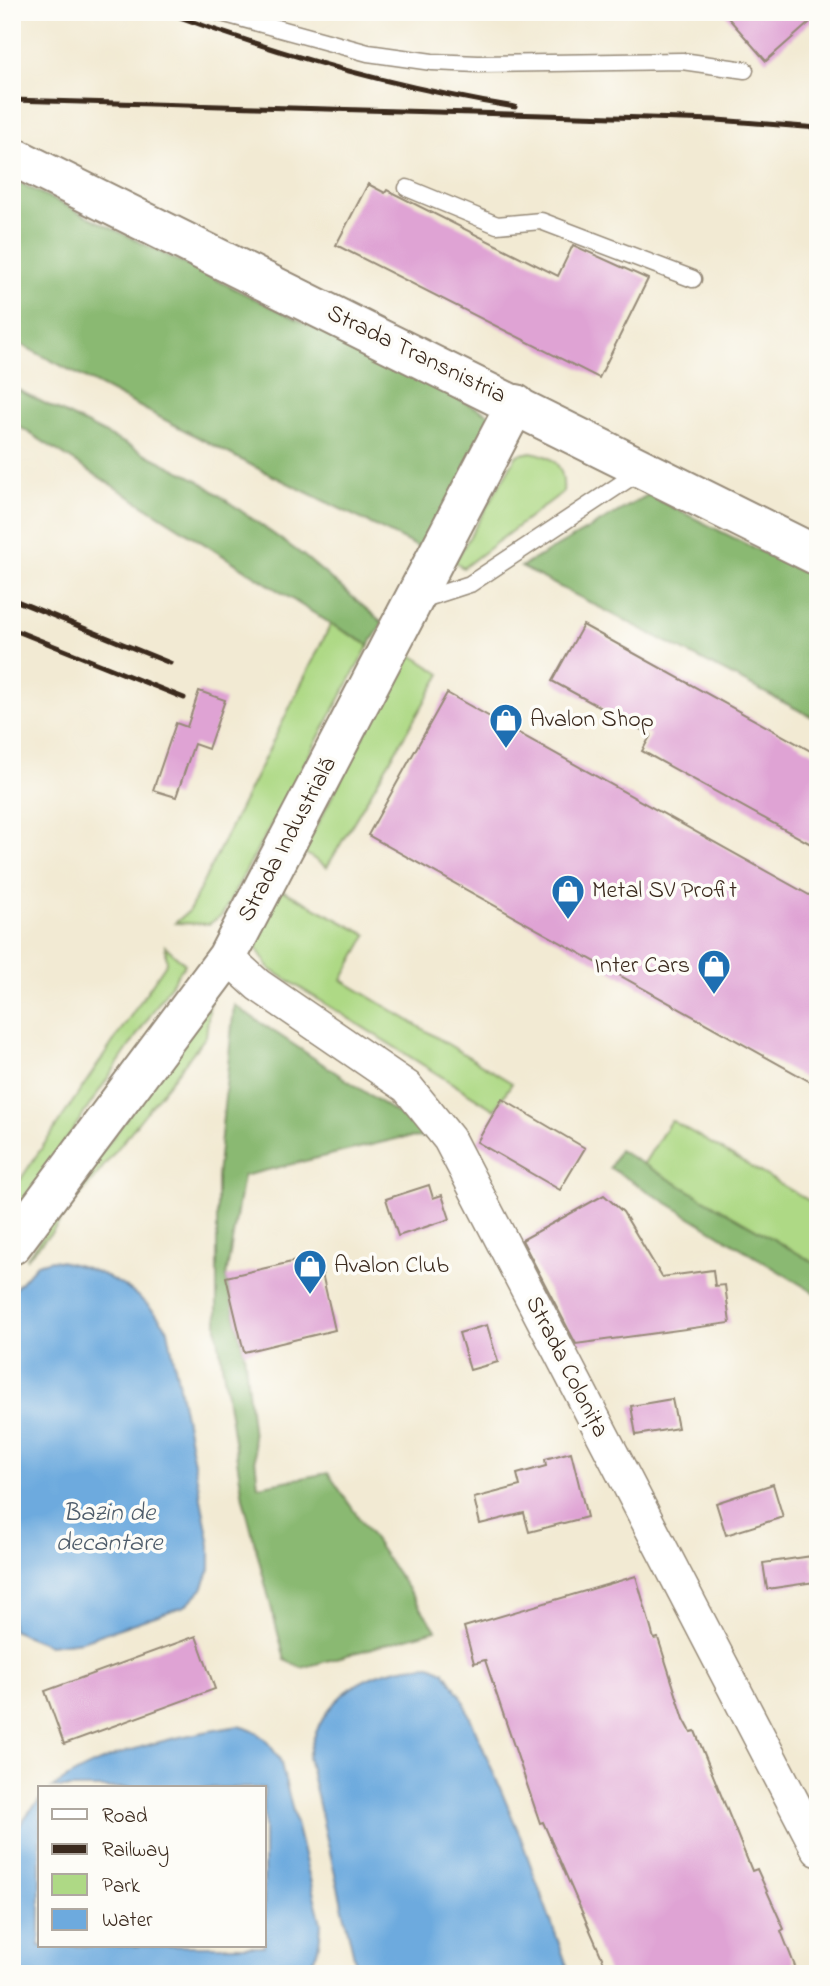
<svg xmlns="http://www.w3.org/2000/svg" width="830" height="1986" viewBox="0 0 830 1986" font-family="'Indie Flower',sans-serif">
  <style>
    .green { fill: #aed985; stroke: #748252; stroke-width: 2 }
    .forest { fill: #8ab972; stroke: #627248; stroke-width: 2 }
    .water { fill: #6daade; stroke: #546a7e; stroke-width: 2 }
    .building { fill: #dfa3d4 }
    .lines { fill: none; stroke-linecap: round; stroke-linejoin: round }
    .service-casing { stroke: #968a78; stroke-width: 19 }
    .minor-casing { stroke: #968a78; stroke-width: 35 }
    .tertiary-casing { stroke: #968a78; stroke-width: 42 }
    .service { stroke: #fff; stroke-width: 16 }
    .minor { stroke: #fff; stroke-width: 32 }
    .tertiary { stroke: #fff; stroke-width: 38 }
    .rail { stroke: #3b2a1e; stroke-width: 5 }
    .labels { text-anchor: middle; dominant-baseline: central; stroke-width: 7; stroke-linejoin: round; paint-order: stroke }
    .street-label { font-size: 24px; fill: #3b2a1e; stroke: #fdfcf7 }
    .poi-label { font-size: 24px; fill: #3b2a1e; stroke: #fdfcf7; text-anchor: start }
    .water-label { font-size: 26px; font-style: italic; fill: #4f5d6b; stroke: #fdfcf7 }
  </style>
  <rect width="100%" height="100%" fill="#fdfcf7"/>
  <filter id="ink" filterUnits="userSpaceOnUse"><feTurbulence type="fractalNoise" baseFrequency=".0143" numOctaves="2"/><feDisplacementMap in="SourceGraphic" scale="14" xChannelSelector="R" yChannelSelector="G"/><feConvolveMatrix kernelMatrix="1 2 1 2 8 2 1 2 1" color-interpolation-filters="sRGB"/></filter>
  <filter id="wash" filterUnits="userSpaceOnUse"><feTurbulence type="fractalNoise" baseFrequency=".00686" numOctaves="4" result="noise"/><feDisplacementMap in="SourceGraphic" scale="28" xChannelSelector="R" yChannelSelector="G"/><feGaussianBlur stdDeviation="1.57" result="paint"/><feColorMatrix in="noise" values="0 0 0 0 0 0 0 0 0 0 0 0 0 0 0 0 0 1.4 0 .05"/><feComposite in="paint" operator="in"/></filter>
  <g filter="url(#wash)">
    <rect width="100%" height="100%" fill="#f2ead3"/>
    <g class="green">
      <path d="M 531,452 C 555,456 565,467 563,492 L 463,568 L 455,562 L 517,455 Z"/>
      <polygon points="331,624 369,645 222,915 209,924 175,923 189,911"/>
      <polygon points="407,652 441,674 327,867 303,852"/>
      <polygon points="280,889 367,935 342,980 512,1083 495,1110 270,969 251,940"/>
      <polygon points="165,946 185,964 12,1220 12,1192 167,962"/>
      <polygon points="210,1001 206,1036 51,1233 26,1259"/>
      <polygon points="671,1120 818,1206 818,1265 643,1165"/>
    </g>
    <g class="forest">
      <polygon points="12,179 495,417 424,550 251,465 12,340"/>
      <polygon points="12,387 198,480 304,556 383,623 369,645 331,624 12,422"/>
      <polygon points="648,495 818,580 818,720 521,567"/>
      <polygon points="234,1005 404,1118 427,1137 400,1138 243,1176 226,1277 244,1352 258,1486 328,1473 436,1630 302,1668 285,1660 243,1498 217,1331 217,1177"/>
      <polygon points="619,1150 818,1265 818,1295 610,1168"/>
    </g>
    <g class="water">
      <path d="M 52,1260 C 98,1266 143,1291 168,1330 L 210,1545 L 210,1569 L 202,1589 L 185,1606 L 82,1641 L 49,1645 L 12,1630 L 12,1292 L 37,1264 Z"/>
      <path d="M 430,1665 L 444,1671 L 461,1696 L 519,1833 L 570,1974 L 358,1974 L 308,1757 C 323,1693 367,1668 430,1665 Z"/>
      <path d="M 239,1726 C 260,1731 269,1742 280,1760 L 321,1923 C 320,1945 318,1959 301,1974 L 21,1974 L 12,1927 L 12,1846 C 16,1827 27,1813 40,1800 L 40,1946 L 264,1946 L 264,1788 L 52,1788 C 105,1751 176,1736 239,1726 Z"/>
    </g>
    <g id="blocks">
      <g class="building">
        <polygon points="723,12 818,12 818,15 766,61"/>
        <polygon points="368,184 385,193 387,190 558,276 573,245 648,279 599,378 336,245"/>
        <polygon points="583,625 818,755 818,848 642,751 651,735 552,681"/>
        <polygon points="199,691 225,700 208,749 194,744 176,797 153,790 176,723 187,727"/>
        <polygon points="447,693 818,900 818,1086 368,835"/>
        <polygon points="502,1099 585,1148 560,1190 477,1142"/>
        <polygon points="429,1185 433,1198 442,1195 450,1219 398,1236 386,1199"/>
        <polygon points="604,1195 623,1212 662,1277 713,1270 715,1286 725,1285 730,1323 576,1344 522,1240"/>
        <polygon points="318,1256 335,1330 244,1352 226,1277"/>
        <polygon points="487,1325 498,1362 470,1370 459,1333"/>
        <polygon points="672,1399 678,1428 636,1435 631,1406"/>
        <polygon points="571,1452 587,1517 529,1532 524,1513 480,1524 474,1498 520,1486 517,1474 546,1466 545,1459"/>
        <polygon points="773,1484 783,1517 726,1535 716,1503"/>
        <polygon points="812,1556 815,1582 767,1589 763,1563"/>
        <polygon points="636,1576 654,1639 658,1638 684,1719 691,1732 695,1731 752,1871 757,1869 784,1929 781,1931 798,1974 609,1974 543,1822 540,1823 485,1660 474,1663 464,1627"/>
        <polygon points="196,1636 215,1689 64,1744 45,1691"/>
      </g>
    </g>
  </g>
  <g filter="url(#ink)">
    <use href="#blocks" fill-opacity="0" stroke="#968a78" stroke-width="2"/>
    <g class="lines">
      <defs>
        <g id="service">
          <polyline points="218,12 368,53 432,62 478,64 682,61 745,70"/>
          <polyline points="407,188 497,225 541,221 693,279"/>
          <polyline points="418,601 470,584 642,470"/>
        </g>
        <polyline id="minor" points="227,957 258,985 407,1087 449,1139 818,1850"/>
        <g id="tertiary">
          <polyline points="12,156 818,556"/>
          <polyline points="12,1245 227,957 516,404"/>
        </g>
      </defs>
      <use href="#service" class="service-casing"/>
      <use href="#minor" class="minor-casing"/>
      <use href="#tertiary" class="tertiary-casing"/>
      <use href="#service" class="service"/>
      <use href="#minor" class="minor"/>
      <use href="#tertiary" class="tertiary"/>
      <g class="rail">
        <path d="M 166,12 C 280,55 395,87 515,107"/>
        <polyline points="12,100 717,120 818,128"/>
        <polyline points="12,599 170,663"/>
        <polyline points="12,629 184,698"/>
      </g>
    </g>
  </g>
  <defs>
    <symbol id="shop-pin" viewBox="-11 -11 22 30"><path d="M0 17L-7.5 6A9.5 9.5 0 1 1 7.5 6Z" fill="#1f6fb2" stroke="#fdfcf7"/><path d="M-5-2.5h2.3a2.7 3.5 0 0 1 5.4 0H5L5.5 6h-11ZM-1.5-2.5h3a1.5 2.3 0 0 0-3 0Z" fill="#fff"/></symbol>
  </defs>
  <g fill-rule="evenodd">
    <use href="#shop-pin" x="487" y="701" width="38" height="52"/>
    <use href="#shop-pin" x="549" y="872" width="38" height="52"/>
    <use href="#shop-pin" x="695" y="947" width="38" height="52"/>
    <use href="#shop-pin" x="291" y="1247" width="38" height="52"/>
  </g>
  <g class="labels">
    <g class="street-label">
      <text transform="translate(416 355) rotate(26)">Strada Transnistria</text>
      <text transform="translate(288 840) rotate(-62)">Strada Industrială</text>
      <text transform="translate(566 1367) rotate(63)">Strada Colonița</text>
    </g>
    <g class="poi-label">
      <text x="530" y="720">Avalon Shop</text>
      <text x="592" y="891">Metal SV Profit</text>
      <text x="690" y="966" text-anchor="end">Inter Cars</text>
      <text x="334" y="1266">Avalon Club</text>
    </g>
    <g class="water-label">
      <text x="109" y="1514">Bazin de<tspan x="109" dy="30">decantare</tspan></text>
    </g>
  </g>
  <rect width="830" height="1986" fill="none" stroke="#fdfcf7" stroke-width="42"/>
  <rect x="38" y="1786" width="228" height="161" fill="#fdfcf7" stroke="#afa8a0" stroke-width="2"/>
  <rect x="52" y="1809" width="35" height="10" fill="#ffffff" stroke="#afa8a0" stroke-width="2"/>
  <text x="102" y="1822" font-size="21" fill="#3b2a1e">Road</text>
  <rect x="52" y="1844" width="35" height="10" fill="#3b2a1e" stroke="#afa8a0" stroke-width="2"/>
  <text x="102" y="1856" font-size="21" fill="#3b2a1e">Railway</text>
  <rect x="52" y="1874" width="35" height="21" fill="#aed985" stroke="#afa8a0" stroke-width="2"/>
  <text x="102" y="1892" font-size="21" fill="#3b2a1e">Park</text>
  <rect x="52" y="1909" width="35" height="21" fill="#6daade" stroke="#afa8a0" stroke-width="2"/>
  <text x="102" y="1926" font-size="21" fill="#3b2a1e">Water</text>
</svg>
